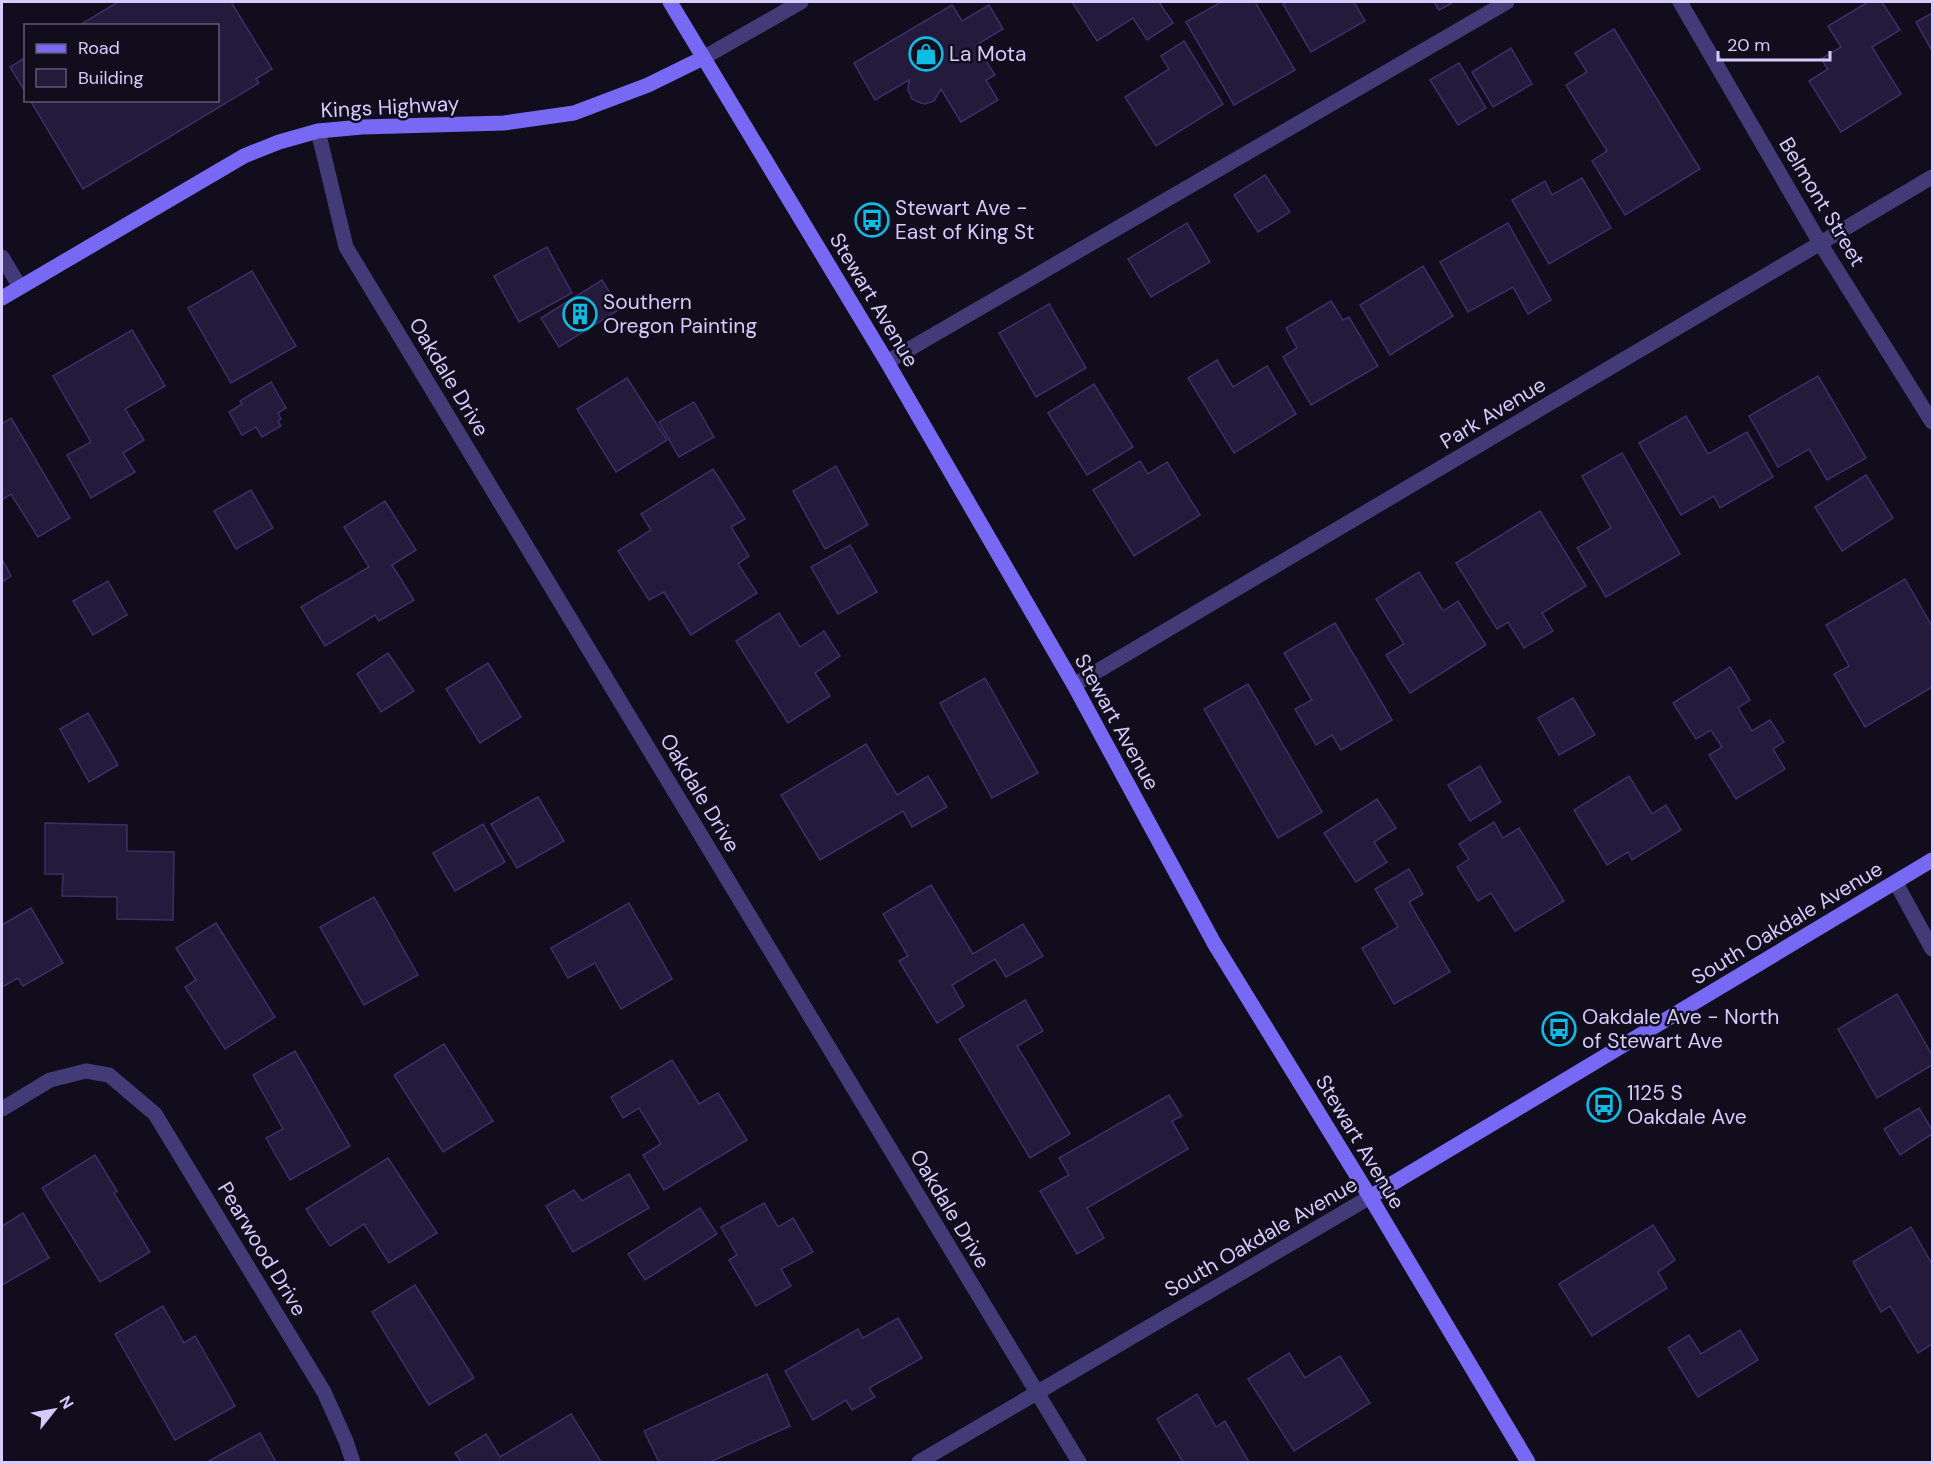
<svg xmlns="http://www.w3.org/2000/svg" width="1934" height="1464" viewBox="0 0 1934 1464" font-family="'DM Sans',sans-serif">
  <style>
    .building { fill: #241a3c; stroke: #3e2e67; stroke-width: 1.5 }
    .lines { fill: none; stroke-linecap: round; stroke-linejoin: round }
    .lane { stroke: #423b78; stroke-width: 15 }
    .street { stroke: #423b78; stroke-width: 15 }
    .secondary { stroke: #7869f5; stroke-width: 15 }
    .labels { text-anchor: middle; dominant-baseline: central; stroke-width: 5; stroke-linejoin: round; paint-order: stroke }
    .poi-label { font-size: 21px; fill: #d5cbfc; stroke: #110d1c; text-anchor: start }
    .street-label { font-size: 21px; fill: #d5cbfc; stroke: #110d1c }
  </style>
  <rect width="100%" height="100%" fill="#110d1c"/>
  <g class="building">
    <polygon points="118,2 231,2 272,69 256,79 259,83 83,189 30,100 218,100 218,26 78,26"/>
    <polygon points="1072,2 1159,2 1173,23 1147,40 1133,18 1097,41"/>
    <polygon points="1221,2 1255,2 1295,70 1234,105 1186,22"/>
    <polygon points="1287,2 1354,2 1365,21 1311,52 1283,4"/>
    <polygon points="1434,2 1454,2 1439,10"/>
    <polygon points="1868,2 1882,2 1900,30 1872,47 1901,94 1841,132 1809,81 1828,69 1821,59 1841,47 1828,26"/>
    <polygon points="952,5 962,21 989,5 1003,29 976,45 995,75 986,80 998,100 961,122 941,89 934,101 925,104 921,103 912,99 910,94 908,90 909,80 875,100 854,63"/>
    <polygon points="1932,13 1932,51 1916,22"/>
    <polygon points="1614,29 1700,169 1625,215 1592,161 1607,151 1566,85 1587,72 1575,53"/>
    <polygon points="1184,41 1223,104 1156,146 1125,97 1169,69 1161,56"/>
    <polygon points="1511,48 1532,84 1493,107 1472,72"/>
    <polygon points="26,57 26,93 10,67"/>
    <polygon points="1459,63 1486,108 1458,125 1430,80"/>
    <polygon points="1265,175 1290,212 1258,232 1234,195"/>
    <polygon points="1582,178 1611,228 1549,264 1512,200 1545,181 1552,195"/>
    <polygon points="1187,223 1210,262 1151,297 1128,259"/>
    <polygon points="1508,223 1551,300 1528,314 1513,287 1468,312 1440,262"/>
    <polygon points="547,247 572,293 519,322 494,276"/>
    <polygon points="1423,266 1453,316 1390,355 1360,305"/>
    <polygon points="252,271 296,346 231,383 188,308"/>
    <polygon points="602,280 620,309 559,347 541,318"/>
    <polygon points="1331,301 1343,320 1349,317 1378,366 1311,405 1283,357 1297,348 1286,328"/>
    <polygon points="1049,304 1086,368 1036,397 999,333"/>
    <polygon points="132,330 165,386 125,409 144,440 123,453 135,472 91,498 67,455 91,442 53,376"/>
    <polygon points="1217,360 1233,387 1267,366 1296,414 1234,453 1188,378"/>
    <polygon points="1818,376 1866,458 1827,480 1809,449 1778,467 1749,416"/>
    <polygon points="627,378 667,440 616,472 577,409"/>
    <polygon points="271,382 286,408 278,413 281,419 278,421 281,426 262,437 256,427 242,435 229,412 242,404 240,401"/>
    <polygon points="1094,384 1133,447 1087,475 1048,413"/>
    <polygon points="694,402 714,437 679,457 659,422"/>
    <polygon points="1686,416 1708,454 1747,432 1773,477 1720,508 1714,496 1681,515 1639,443"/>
    <polygon points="11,418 70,518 38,537 11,494 2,500 2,424"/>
    <polygon points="1622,453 1680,554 1606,597 1577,548 1611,528 1582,476"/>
    <polygon points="1140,461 1148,474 1167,462 1200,515 1134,556 1093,490"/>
    <polygon points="836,466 868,525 825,549 793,491"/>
    <polygon points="713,469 745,519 731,527 749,556 738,564 757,593 691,635 664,592 649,600 618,551 651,530 641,514"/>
    <polygon points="1866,475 1893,518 1842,551 1815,507"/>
    <polygon points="251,490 273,528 236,549 214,511"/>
    <polygon points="385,501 416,550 392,565 414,600 379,621 375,615 325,646 301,607 369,567 344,527"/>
    <polygon points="1540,511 1586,586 1542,613 1553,631 1524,648 1508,622 1497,629 1456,563"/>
    <polygon points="850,545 877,592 838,614 811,567"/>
    <polygon points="2,559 11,576 2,582"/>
    <polygon points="1419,572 1443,611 1458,601 1486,645 1410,693 1386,655 1404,644 1376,599"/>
    <polygon points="1905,579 1932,626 1932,687 1865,727 1834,674 1849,666 1826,625"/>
    <polygon points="108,581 127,615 93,635 73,601"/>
    <polygon points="779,613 800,647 824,631 840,656 815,673 830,696 788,723 736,641"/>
    <polygon points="1335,623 1392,720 1341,750 1332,735 1316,745 1295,709 1312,700 1284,653"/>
    <polygon points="388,653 414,691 381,712 357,674"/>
    <polygon points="488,663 521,717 480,743 446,689"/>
    <polygon points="1730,667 1750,700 1738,708 1752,731 1770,720 1784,742 1773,749 1785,769 1736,799 1709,755 1722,747 1711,730 1696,739 1673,703"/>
    <polygon points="985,678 1038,773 992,798 940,703"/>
    <polygon points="1248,684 1322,812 1278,838 1204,709"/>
    <polygon points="1573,698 1595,735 1559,755 1538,718"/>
    <polygon points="88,713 118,765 89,782 60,729"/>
    <polygon points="866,744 897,795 928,776 947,807 912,827 903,811 820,860 781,795"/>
    <polygon points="1480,766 1501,802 1470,821 1448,785"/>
    <polygon points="1629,776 1652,814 1666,805 1681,830 1632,860 1628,852 1607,865 1574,810"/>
    <polygon points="538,797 564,841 517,868 491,824"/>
    <polygon points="1377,799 1396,828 1374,842 1387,862 1356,882 1324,833"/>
    <polygon points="1494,822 1503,838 1519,828 1564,901 1515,931 1491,893 1478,901 1457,867 1469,859 1459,844"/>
    <polygon points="45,823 127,825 127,851 174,852 173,920 117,919 117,897 62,896 63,874 45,874"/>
    <polygon points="483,824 505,862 455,891 433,853"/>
    <polygon points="1409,869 1423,894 1409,902 1450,972 1394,1004 1362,948 1398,927 1375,889"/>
    <polygon points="931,885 973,954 1023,924 1043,956 1006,977 995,959 952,985 964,1006 937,1023 899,961 908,956 883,914"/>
    <polygon points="374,897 418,975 364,1005 320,927"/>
    <polygon points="629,903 672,979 621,1009 595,963 568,978 551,948"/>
    <polygon points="31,908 63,963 23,986 18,978 2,987 2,925"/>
    <polygon points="216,923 275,1017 225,1049 185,987 196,980 176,948"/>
    <polygon points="1897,994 1932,1055 1932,1065 1877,1098 1838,1029"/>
    <polygon points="1025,1000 1043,1031 1017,1046 1070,1134 1030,1158 959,1039"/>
    <polygon points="444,1044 493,1121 443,1152 394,1075"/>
    <polygon points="295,1051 350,1146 290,1180 266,1138 283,1129 253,1075"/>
    <polygon points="672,1060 699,1104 718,1093 747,1140 664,1190 643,1155 661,1144 639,1108 623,1118 611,1097"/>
    <polygon points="1169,1095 1182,1116 1172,1121 1188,1149 1087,1208 1104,1238 1077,1254 1040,1191 1069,1175 1059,1158"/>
    <polygon points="1919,1108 1932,1130 1932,1134 1900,1155 1884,1129"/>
    <polygon points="95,1155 117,1191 114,1193 150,1252 100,1282 42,1188"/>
    <polygon points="388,1158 437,1233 389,1263 364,1224 330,1246 306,1209"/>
    <polygon points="629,1174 649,1208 573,1252 546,1206 574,1190 582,1201"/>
    <polygon points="764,1203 778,1227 793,1218 813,1252 781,1269 791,1286 756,1306 729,1260 737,1255 721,1227"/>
    <polygon points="700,1208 717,1234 645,1280 628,1254"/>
    <polygon points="23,1213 49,1258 2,1285 2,1226"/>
    <polygon points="1653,1225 1675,1260 1658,1272 1667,1288 1592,1336 1559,1284"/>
    <polygon points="1911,1227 1932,1264 1932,1344 1918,1353 1890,1306 1881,1312 1853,1262"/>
    <polygon points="415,1285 474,1378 429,1405 372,1312"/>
    <polygon points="163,1306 184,1343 195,1336 235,1406 175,1440 115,1334"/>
    <polygon points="898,1318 922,1358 869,1388 875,1397 852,1410 846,1400 813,1420 785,1371 858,1329 863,1338"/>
    <polygon points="1740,1330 1758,1360 1698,1397 1668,1348 1689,1335 1701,1354"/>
    <polygon points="1289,1353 1305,1378 1340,1356 1370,1403 1294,1451 1248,1379"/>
    <polygon points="767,1374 790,1426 710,1462 659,1462 644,1431"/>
    <polygon points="1197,1394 1216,1427 1225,1421 1249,1462 1183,1462 1157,1419"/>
    <polygon points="571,1414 601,1462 461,1462 455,1453 486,1434 500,1457"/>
    <polygon points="260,1433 276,1462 207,1462"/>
  </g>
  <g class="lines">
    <polyline class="lane" points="887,362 1507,2"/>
    <g class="street">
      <polyline points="1680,2 1820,243 1932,422"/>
      <polyline points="703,58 801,2"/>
      <polyline points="318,131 346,247 1079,1462"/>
      <polyline points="2,257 20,287"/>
      <polyline points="1074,685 1932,177"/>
      <polyline points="1896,883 1932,949"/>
      <polyline points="2,1109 50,1080 86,1071 109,1075 155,1114 324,1392 346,1441 353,1462"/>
      <polyline points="919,1462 1370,1197"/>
    </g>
    <g class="secondary">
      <polyline points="670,2 887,362 1074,685 1214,943 1370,1197 1528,1462"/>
      <polyline points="2,298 244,156 279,142 318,131 362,127 504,123 574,113 648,85 703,58"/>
      <polyline points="1370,1197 1932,860"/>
    </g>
  </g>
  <defs>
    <symbol id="shop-ring" viewBox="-11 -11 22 22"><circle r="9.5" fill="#110d1c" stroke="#0fbde4" stroke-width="1.5"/><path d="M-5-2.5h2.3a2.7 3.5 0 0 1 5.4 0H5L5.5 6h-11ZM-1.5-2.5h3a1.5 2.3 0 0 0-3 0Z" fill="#0fbde4"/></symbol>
    <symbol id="bus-ring" viewBox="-11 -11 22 22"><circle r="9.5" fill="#110d1c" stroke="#0fbde4" stroke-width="1.5"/><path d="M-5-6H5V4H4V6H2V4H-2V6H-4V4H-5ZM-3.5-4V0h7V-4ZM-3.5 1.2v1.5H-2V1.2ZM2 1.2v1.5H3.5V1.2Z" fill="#0fbde4"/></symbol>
    <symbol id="building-ring" viewBox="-11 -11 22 22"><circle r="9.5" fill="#110d1c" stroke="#0fbde4" stroke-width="1.5"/><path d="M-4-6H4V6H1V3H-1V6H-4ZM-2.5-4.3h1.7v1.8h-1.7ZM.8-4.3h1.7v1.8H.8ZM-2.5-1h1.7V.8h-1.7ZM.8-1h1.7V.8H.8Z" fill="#0fbde4"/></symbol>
  </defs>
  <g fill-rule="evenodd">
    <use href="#shop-ring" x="907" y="35" width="38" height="38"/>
    <use href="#bus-ring" x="853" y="201" width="38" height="38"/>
    <use href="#building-ring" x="561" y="295" width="38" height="38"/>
    <use href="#bus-ring" x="1540" y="1010" width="38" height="38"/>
    <use href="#bus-ring" x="1585" y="1086" width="38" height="38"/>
  </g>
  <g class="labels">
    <g class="poi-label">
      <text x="949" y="54">La Mota</text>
      <text x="895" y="208">Stewart Ave -<tspan x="895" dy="24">East of King St</tspan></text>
      <text x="603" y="302">Southern<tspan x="603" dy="24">Oregon Painting</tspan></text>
      <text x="1582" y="1017">Oakdale Ave - North<tspan x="1582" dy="24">of Stewart Ave</tspan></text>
      <text x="1627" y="1093">1125 S<tspan x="1627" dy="24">Oakdale Ave</tspan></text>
    </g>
    <g class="street-label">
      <text transform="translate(390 107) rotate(-3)">Kings Highway</text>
      <text transform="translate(1822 202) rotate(59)">Belmont Street</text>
      <text transform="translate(874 300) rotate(59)">Stewart Avenue</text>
      <text transform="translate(449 377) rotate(59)">Oakdale Drive</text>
      <text transform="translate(1493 413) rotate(-31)">Park Avenue</text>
      <text transform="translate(1117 722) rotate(61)">Stewart Avenue</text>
      <text transform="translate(700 793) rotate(59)">Oakdale Drive</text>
      <text transform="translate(1787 923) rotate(-31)">South Oakdale Avenue</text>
      <text transform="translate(1360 1142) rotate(59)">Stewart Avenue</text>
      <text transform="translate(950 1209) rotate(59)">Oakdale Drive</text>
      <text transform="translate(1261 1237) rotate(-30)">South Oakdale Avenue</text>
      <text transform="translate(262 1249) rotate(59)">Pearwood Drive</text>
    </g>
  </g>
  <rect width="1934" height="1464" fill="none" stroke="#d5cbfc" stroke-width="6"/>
  <rect x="24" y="24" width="195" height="78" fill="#110d1c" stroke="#5f5976" stroke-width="1.5"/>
  <rect x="36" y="44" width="30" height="9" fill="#7869f5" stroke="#5f5976" stroke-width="1.5"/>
  <text x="78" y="54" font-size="18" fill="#d5cbfc">Road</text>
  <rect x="36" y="69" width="30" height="18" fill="#241a3c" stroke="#5f5976" stroke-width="1.5"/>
  <text x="78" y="84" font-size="18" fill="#d5cbfc">Building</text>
  <g transform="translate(54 1410) rotate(59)" stroke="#110d1c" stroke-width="4.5" paint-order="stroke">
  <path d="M0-4.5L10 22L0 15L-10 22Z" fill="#d5cbfc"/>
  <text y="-9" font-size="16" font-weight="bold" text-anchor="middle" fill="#d5cbfc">N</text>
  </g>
  <path d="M1718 51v9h112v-9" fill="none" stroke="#d5cbfc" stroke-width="3"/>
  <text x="1727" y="51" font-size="18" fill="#d5cbfc" stroke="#110d1c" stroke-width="4.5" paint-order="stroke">20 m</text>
</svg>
